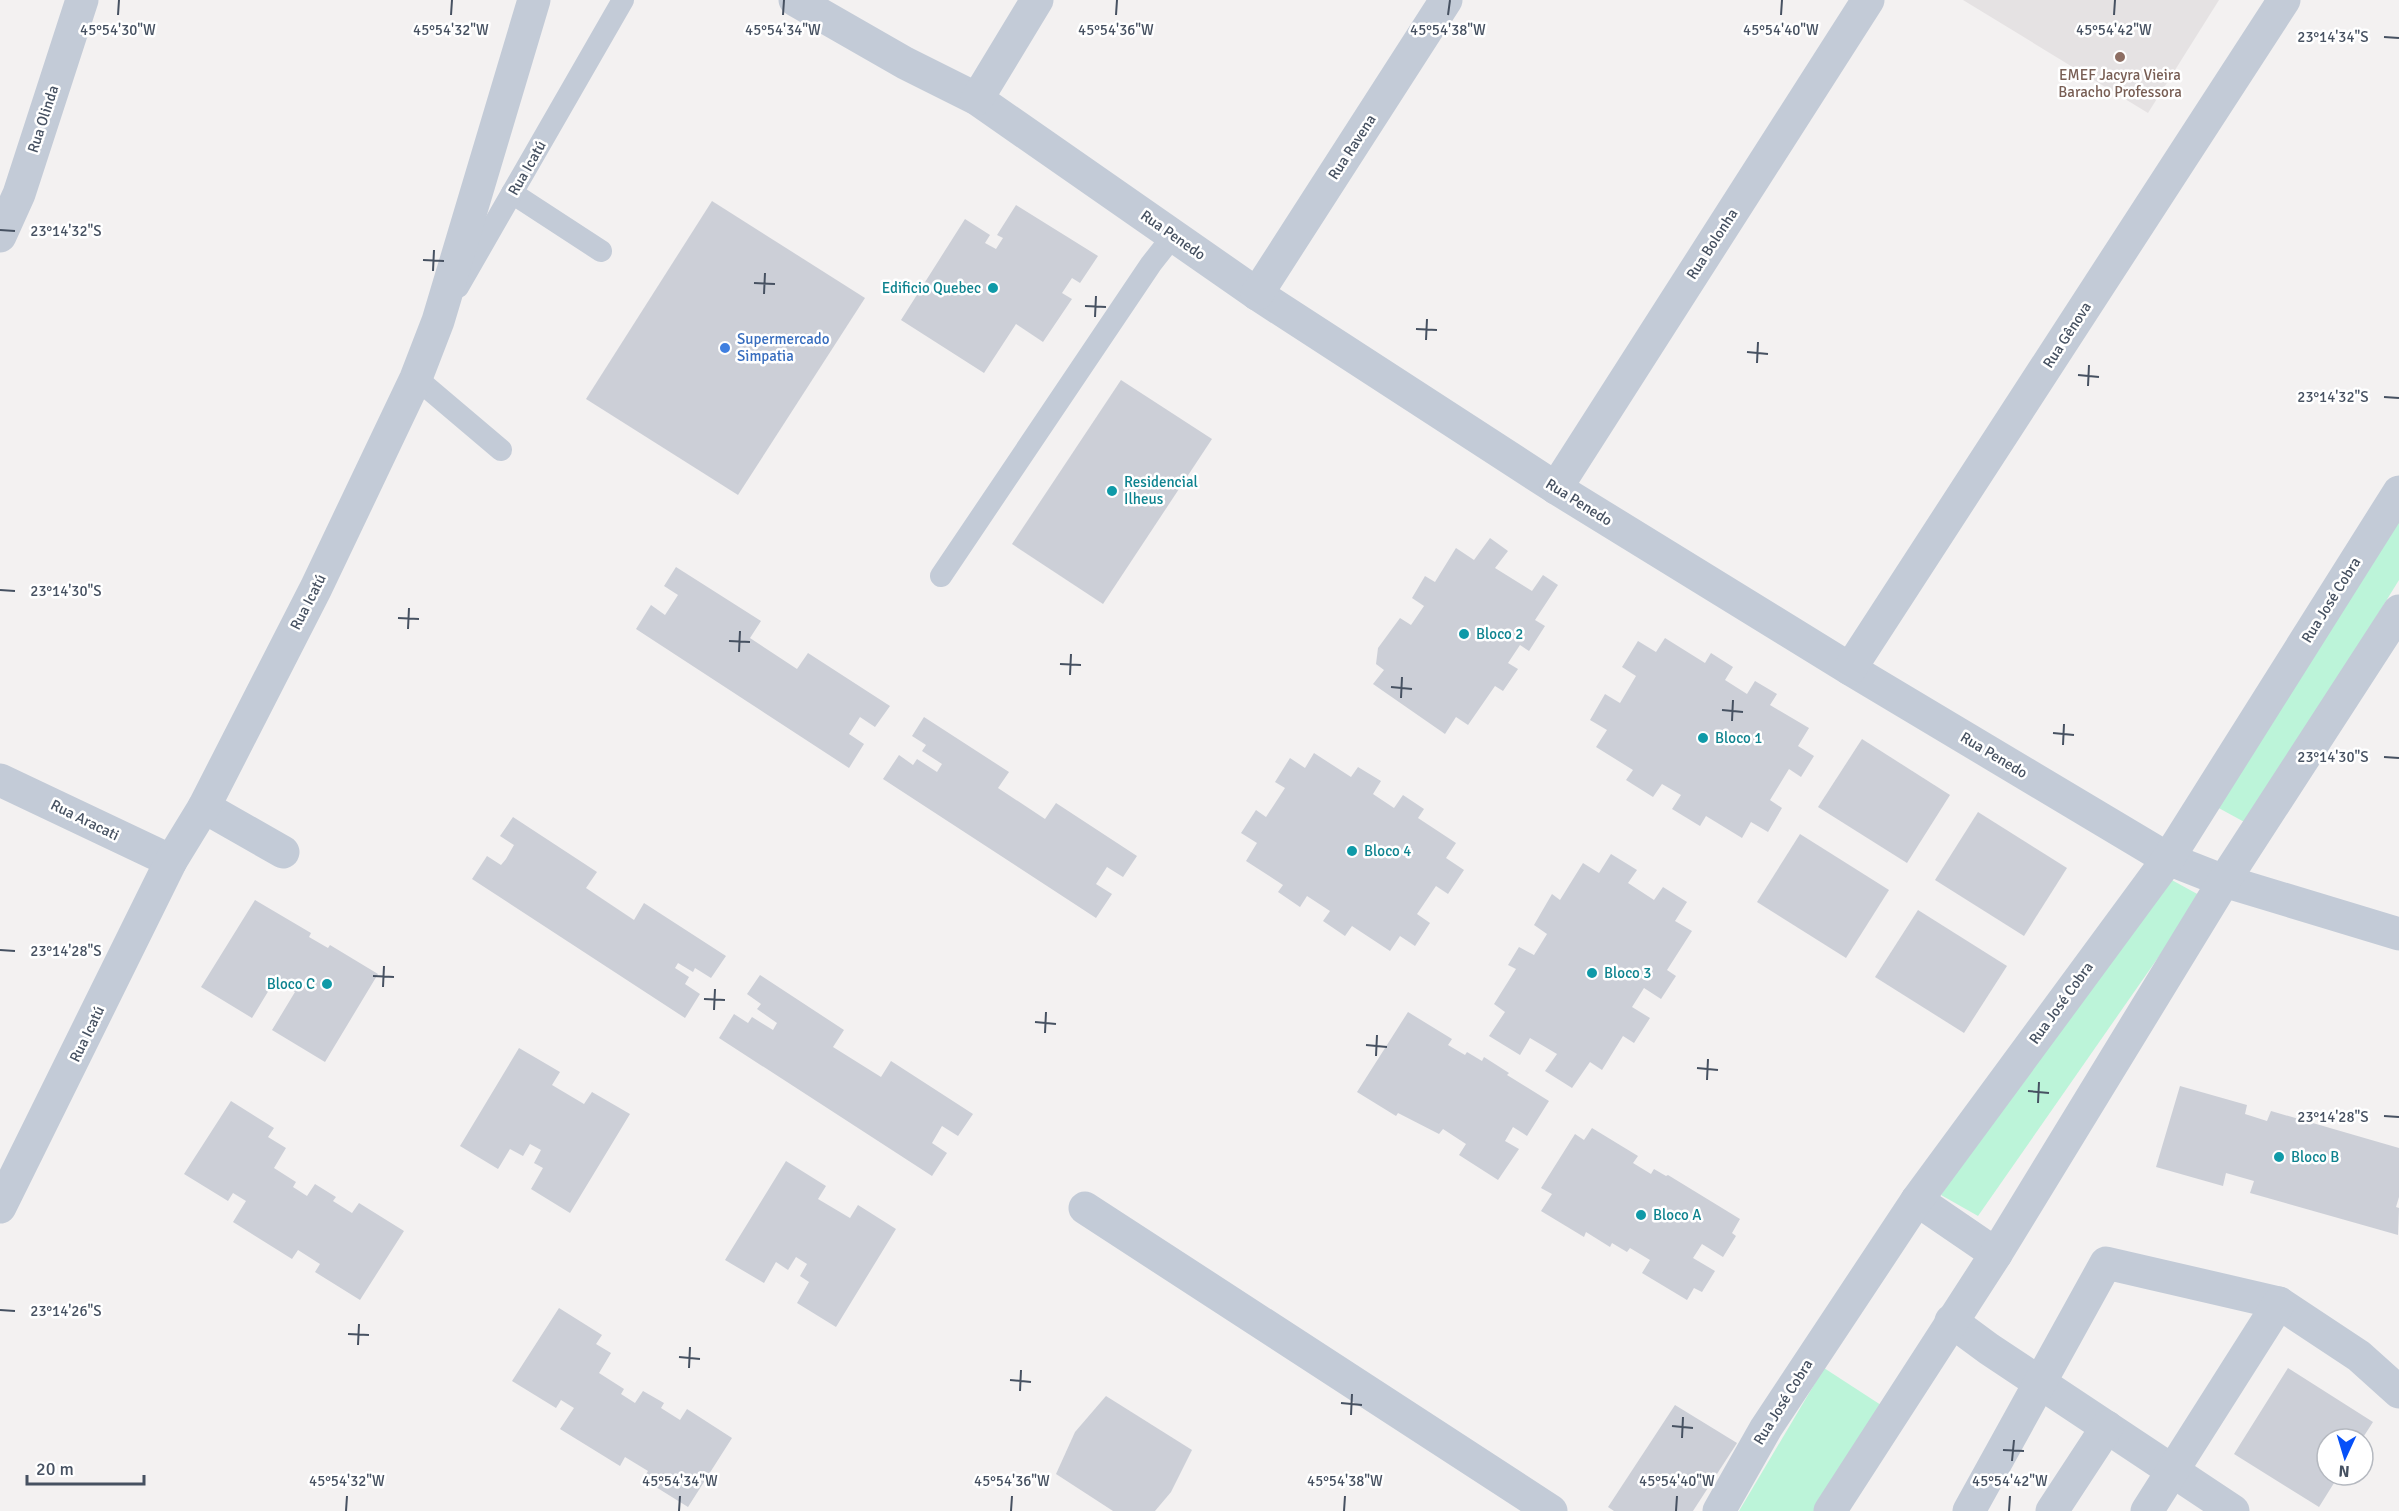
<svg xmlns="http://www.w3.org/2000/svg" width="2399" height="1511" viewBox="0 0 2399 1511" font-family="Signika,sans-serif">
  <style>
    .education { fill: #e5e2e3 }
    .green { fill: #bcf4d9 }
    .building { fill: #cccfd7 }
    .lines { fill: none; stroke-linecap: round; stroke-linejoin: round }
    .service { stroke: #c3cbd7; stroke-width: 22 }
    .minor { stroke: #c3cbd7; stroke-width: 33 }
    .tertiary { stroke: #c3cbd7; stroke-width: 33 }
    .ticks { fill: none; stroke: #465161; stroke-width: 2 }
    .education-dot { fill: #8d6e63; stroke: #fff; stroke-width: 2 }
    .culture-dot { fill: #0f9aa8; stroke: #fff; stroke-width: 2 }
    .shop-dot { fill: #3f7fe0; stroke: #fff; stroke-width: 2 }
    .labels { text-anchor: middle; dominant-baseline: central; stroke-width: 5; stroke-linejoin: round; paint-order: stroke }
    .education-label { font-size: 15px; fill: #785e54; stroke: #fff }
    .street-label { font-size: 15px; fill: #465161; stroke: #fff }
    .culture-label { font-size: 15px; fill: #0d838f; stroke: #fff; text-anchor: start }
    .shop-label { font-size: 15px; fill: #366cbe; stroke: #fff; text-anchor: start }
    .ticks-label { font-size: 15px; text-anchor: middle; fill: #465161; stroke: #fff; stroke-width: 5; stroke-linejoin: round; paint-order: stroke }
  </style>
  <rect width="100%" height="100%" fill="#f3f1f1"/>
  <polygon class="education" points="1963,0 2219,0 2148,113"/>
  <g class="green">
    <polygon points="2399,511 2399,580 2248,824 2215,806"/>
    <polygon points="2168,878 2201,896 1978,1216 1941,1195 2016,1082"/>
    <polygon points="1824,1368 1884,1407 1821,1511 1739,1511"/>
  </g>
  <g class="building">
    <polygon points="712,201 865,298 738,495 586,399"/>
    <polygon points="1016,205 1098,256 1080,283 1072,278 1062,293 1072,299 1043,342 1016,324 984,373 901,320 965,219 990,235 985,243 996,249 1003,238 997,235"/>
    <polygon points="1121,380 1212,439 1103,604 1012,544"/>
    <polygon points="1490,538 1508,551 1495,568 1532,591 1543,575 1558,585 1535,620 1545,626 1529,651 1520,645 1508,663 1518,669 1503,691 1495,686 1468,725 1456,717 1445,734 1373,684 1384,670 1376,664 1378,648 1400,618 1411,625 1424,606 1412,598 1425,576 1435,582 1456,548 1474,560"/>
    <polygon points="676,567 761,621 750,638 797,669 808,653 890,706 875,727 860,717 849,734 864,744 849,768 636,629 651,605 665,615 678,595 664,586"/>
    <polygon points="1665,638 1705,663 1711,653 1733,667 1725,680 1747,694 1755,681 1777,694 1770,705 1809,728 1798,746 1814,756 1801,777 1789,769 1770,800 1782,808 1768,832 1751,822 1742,838 1706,816 1700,826 1672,809 1681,795 1662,784 1653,797 1626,780 1633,770 1596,747 1607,730 1590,720 1605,694 1620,703 1636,676 1622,667 1638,641 1656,652"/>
    <polygon points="924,717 1009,772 998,788 1045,819 1056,803 1137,856 1123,877 1107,867 1096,884 1112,894 1096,918 883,779 899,755 913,765 917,759 937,772 942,764 922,751 926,745 912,736"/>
    <polygon points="1862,739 1950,795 1907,863 1818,807"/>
    <polygon points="1314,753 1351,777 1358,767 1381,781 1373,794 1394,808 1403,795 1424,809 1418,818 1456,843 1446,858 1464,870 1448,894 1436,886 1417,914 1430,923 1415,946 1400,936 1390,951 1352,926 1345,936 1323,921 1330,911 1307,896 1300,907 1278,892 1283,885 1246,861 1257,843 1241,833 1256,810 1266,817 1285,788 1275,782 1290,758 1305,768"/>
    <polygon points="1978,812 2067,868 2024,936 1935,880"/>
    <polygon points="513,817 597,872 586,888 634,920 644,903 726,956 711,978 695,968 693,972 678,963 675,968 689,977 685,984 700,994 685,1018 472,879 487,856 501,865 506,859 514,845 500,836"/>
    <polygon points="1800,834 1889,890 1846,958 1757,902"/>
    <polygon points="1611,854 1637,870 1628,883 1654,900 1663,887 1687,902 1675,921 1692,931 1667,970 1676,976 1661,999 1644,988 1632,1007 1650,1018 1634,1043 1623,1036 1602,1070 1590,1062 1572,1088 1545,1071 1557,1054 1530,1038 1520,1055 1489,1036 1505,1012 1494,1004 1516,969 1508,965 1519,947 1534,955 1547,934 1534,925 1552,894 1560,900 1583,863 1599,873"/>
    <polygon points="255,900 311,933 309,937 328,948 330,945 378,974 325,1062 272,1030 295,992 275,980 252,1018 201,987"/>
    <polygon points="1918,910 2007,966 1964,1033 1875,977"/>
    <polygon points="760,975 844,1030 833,1047 881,1077 891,1061 973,1114 958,1136 942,1126 932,1143 947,1153 932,1176 719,1038 734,1014 748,1023 752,1017 773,1030 777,1023 757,1009 761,1004 747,994"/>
    <polygon points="1408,1012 1452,1039 1448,1045 1465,1055 1467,1052 1482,1061 1484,1057 1509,1073 1507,1075 1549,1101 1527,1136 1513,1127 1505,1141 1519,1149 1498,1180 1459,1155 1466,1144 1443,1129 1439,1134 1398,1113 1396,1116 1357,1092"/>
    <polygon points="519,1048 560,1072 552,1085 584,1104 592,1092 630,1114 570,1213 531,1189 543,1168 534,1163 541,1150 530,1144 523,1156 510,1149 498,1169 460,1146"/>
    <polygon points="2180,1086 2247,1105 2245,1114 2267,1121 2271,1111 2399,1148 2399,1197 2396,1207 2399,1208 2398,1235 2250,1193 2254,1181 2226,1173 2223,1186 2156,1167"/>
    <polygon points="231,1101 274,1128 268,1137 286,1148 274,1168 296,1182 293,1187 307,1196 315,1184 336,1197 333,1201 352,1213 359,1203 404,1231 360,1300 315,1272 320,1264 298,1250 292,1259 233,1222 246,1201 233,1193 228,1201 184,1174"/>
    <polygon points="1592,1128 1638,1156 1633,1163 1651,1174 1654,1169 1666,1176 1668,1175 1740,1219 1732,1233 1736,1236 1723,1257 1702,1244 1693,1258 1715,1271 1702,1292 1694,1288 1687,1300 1642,1273 1650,1260 1630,1248 1627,1252 1612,1243 1610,1247 1586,1232 1584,1237 1541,1211 1552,1194 1541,1188 1575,1134 1584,1140"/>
    <polygon points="786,1161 826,1186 818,1199 850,1218 858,1205 896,1229 836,1327 797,1303 809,1282 800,1276 807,1264 796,1257 788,1270 776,1262 764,1283 725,1260"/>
    <polygon points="559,1308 602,1335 596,1344 611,1353 599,1373 624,1389 621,1394 635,1403 643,1391 664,1403 661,1408 680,1420 687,1409 732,1438 688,1507 643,1479 648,1471 625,1457 620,1466 560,1429 574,1408 561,1400 556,1408 512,1381"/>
    <polygon points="2288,1368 2373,1422 2362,1439 2327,1439 2327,1475 2339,1475 2319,1507 2234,1454"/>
    <polygon points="1106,1396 1192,1450 1171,1492 1155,1511 1113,1511 1056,1474 1075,1432"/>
    <polygon points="1675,1405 1737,1443 1693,1511 1614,1511 1608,1507"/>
  </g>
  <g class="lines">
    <g class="service">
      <polyline points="512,193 601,251"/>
      <polyline points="458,287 623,0"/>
      <polyline points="416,378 501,450"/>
      <polyline points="941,576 1151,264 1173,236"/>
    </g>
    <g class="minor">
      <polyline points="795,0 905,63 977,99 1257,294 1556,488 1850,669 2168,859 2224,881 2399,934"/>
      <polyline points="977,99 1037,0"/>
      <polyline points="0,236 19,194 82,0"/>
      <polyline points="1257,294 1446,0"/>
      <polyline points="1556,488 1868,0"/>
      <polyline points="1850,669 2284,0"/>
      <polyline points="0,780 171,861"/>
      <polyline points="204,807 283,852"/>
      <polyline points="1085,1208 1551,1511"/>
      <polyline points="1951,1321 1989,1349 2233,1511"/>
      <polyline points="1969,1511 2106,1263 2279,1303 2359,1356 2399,1392"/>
      <polyline points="2052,1511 2107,1427"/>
      <polyline points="2147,1511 2279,1303"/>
    </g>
    <g class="tertiary">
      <polyline points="1917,1200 1996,1254"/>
      <polyline points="0,1207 171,861 204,807 316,588 416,378 438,321 534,0"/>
      <polyline points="1719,1511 1766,1428 1917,1200 2168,859 2399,492"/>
      <polyline points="1830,1511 1996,1254 2224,881 2399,611"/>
    </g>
  </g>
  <path class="ticks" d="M 118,15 L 119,0M 451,15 L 452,0M 783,15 L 784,0M 1116,15 L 1117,0M 1448,15 L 1450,0M 1781,15 L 1782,0M 2114,15 L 2115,0M 2384,37 L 2399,38M 0,230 L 15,231M 423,260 L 444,261M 433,271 L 434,250M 754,283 L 775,284M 764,294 L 765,273M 1085,306 L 1106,307M 1095,317 L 1096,296M 1416,329 L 1437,330M 1426,340 L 1427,319M 1747,352 L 1768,354M 1757,363 L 1758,342M 2078,375 L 2099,377M 2088,386 L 2089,365M 2384,397 L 2399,398M 0,590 L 15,591M 398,618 L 419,619M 408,629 L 409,608M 729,641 L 750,642M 739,652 L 740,631M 1060,664 L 1081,665M 1070,675 L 1071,654M 1391,687 L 1412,689M 1401,698 L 1402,677M 1722,710 L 1743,712M 1732,721 L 1733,700M 2053,733 L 2074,735M 2063,745 L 2064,724M 2384,757 L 2399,758M 0,950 L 15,951M 373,976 L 394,977M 383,987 L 384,966M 704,999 L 725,1000M 714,1010 L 715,989M 1035,1022 L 1056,1024M 1045,1033 L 1046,1012M 1366,1045 L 1387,1047M 1376,1056 L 1377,1035M 1697,1068 L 1718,1070M 1707,1080 L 1708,1059M 2028,1091 L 2049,1093M 2038,1103 L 2039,1082M 2384,1116 L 2399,1117M 0,1310 L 15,1311M 348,1334 L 369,1335M 358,1345 L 359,1324M 679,1357 L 700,1359M 689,1368 L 690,1347M 1010,1380 L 1031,1382M 1020,1391 L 1021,1370M 1341,1403 L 1362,1405M 1351,1415 L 1352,1394M 1672,1426 L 1693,1428M 1682,1438 L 1683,1417M 2003,1450 L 2024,1451M 2012,1461 L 2014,1440M 346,1511 L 347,1496M 679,1511 L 680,1496M 1011,1511 L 1012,1496M 1344,1511 L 1345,1496M 1676,1511 L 1677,1496M 2009,1511 L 2010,1496"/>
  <circle class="education-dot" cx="2120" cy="57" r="6"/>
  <g class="culture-dot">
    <circle cx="993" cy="288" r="6"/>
    <circle cx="1112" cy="491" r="6"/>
    <circle cx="1464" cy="634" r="6"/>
    <circle cx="1703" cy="738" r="6"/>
    <circle cx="1352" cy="851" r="6"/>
    <circle cx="1592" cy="973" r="6"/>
    <circle cx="327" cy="984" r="6"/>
    <circle cx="2279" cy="1157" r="6"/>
    <circle cx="1641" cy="1215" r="6"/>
  </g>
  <circle class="shop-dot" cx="725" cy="348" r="6"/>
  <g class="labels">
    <g class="education-label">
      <text x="2120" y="75">EMEF Jacyra Vieira<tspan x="2120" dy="17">Baracho Professora</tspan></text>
    </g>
    <g class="street-label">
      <text transform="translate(43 119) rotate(-72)">Rua Olinda</text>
      <text transform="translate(1352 147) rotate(-57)">Rua Ravena</text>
      <text transform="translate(527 168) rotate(-60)">Rua Icatú</text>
      <text transform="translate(1173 235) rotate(35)">Rua Penedo</text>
      <text transform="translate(1712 244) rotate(-57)">Rua Bolonha</text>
      <text transform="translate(2067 335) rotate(-57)">Rua Gênova</text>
      <text transform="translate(1579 502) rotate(32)">Rua Penedo</text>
      <text transform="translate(2331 600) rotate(-58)">Rua José Cobra</text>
      <text transform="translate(308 602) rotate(-63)">Rua Icatú</text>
      <text transform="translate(1994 755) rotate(31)">Rua Penedo</text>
      <text transform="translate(85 820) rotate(26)">Rua Aracati</text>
      <text transform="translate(2061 1003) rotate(-54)">Rua José Cobra</text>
      <text transform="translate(87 1034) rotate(-64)">Rua Icatú</text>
      <text transform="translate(1783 1402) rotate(-58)">Rua José Cobra</text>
    </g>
    <g class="culture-label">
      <text x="981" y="288" text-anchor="end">Edificio Quebec</text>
      <text x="1124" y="482">Residencial<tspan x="1124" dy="17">Ilheus</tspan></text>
      <text x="1476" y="634">Bloco 2</text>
      <text x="1715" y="738">Bloco 1</text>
      <text x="1364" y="851">Bloco 4</text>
      <text x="1604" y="973">Bloco 3</text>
      <text x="315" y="984" text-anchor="end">Bloco C</text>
      <text x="2291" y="1157">Bloco B</text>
      <text x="1653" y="1215">Bloco A</text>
    </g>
    <g class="shop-label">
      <text x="737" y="339">Supermercado<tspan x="737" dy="17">Simpatia</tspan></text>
    </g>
  </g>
  <g class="ticks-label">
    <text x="118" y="35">45°54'30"W</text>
    <text x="451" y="35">45°54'32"W</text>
    <text x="783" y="35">45°54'34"W</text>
    <text x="1116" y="35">45°54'36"W</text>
    <text x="1448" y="35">45°54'38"W</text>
    <text x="1781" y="35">45°54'40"W</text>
    <text x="2114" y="35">45°54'42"W</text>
    <text x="2333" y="42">23°14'34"S</text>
    <text x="66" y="236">23°14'32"S</text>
    <text x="2333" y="402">23°14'32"S</text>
    <text x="66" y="596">23°14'30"S</text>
    <text x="2333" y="762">23°14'30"S</text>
    <text x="66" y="956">23°14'28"S</text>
    <text x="2333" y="1122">23°14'28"S</text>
    <text x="66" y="1316">23°14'26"S</text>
    <text x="347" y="1486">45°54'32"W</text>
    <text x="680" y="1486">45°54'34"W</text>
    <text x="1012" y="1486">45°54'36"W</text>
    <text x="1345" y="1486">45°54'38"W</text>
    <text x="1677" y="1486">45°54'40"W</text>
    <text x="2010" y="1486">45°54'42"W</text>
  </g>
  <g transform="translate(2345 1457) rotate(184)"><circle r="28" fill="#ffffff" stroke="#b5b9c0" stroke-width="1.5"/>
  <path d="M0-4.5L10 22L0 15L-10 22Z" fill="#0650f8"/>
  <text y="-9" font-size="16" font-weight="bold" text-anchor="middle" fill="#465161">N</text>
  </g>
  <path d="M27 1475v9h117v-9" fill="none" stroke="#465161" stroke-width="3"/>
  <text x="36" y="1475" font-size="18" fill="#465161" stroke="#ffffff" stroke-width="4.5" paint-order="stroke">20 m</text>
</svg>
